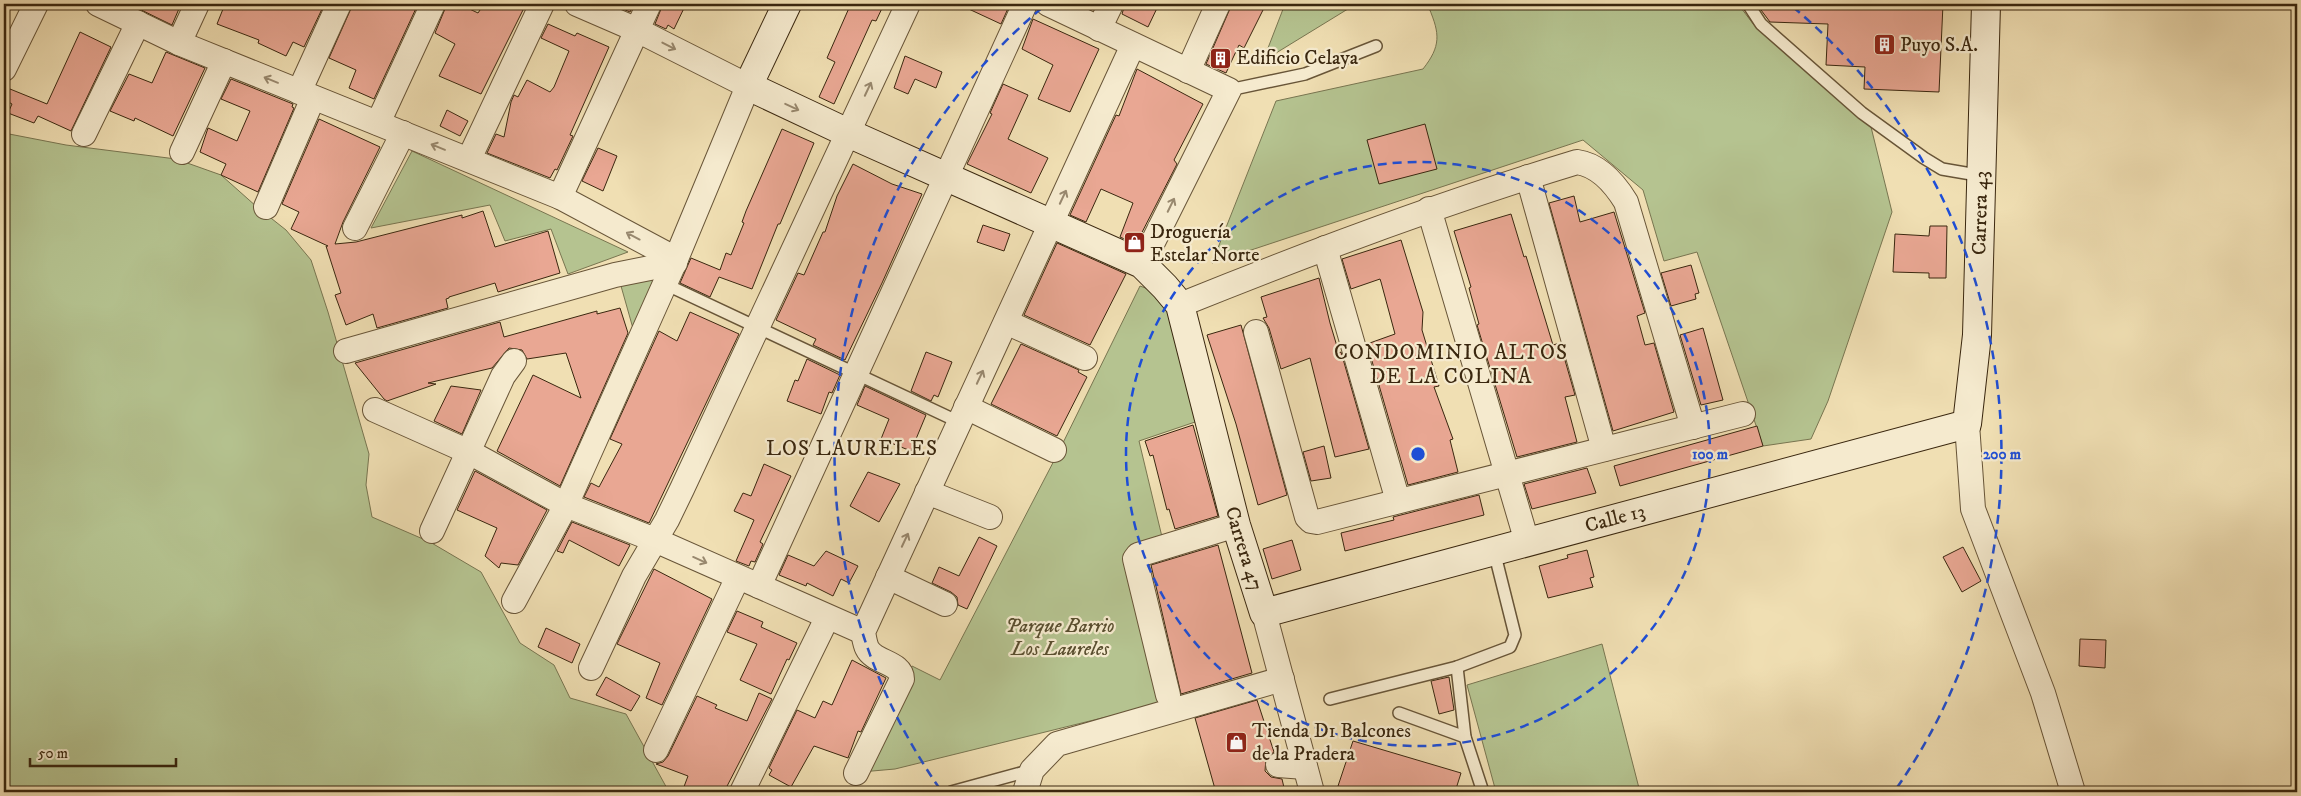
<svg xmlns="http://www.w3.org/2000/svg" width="2301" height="796" viewBox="0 0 2301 796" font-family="'IM FELL DW Pica',serif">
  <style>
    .green { fill: #b5c390; stroke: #787550 }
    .building { fill: #e9a793; stroke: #3a270f }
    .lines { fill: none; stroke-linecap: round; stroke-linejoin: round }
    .lane-casing { stroke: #685538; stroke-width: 14 }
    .street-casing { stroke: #685538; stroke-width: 26 }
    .secondary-casing { stroke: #3a270f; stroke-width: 30 }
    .lane { stroke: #f5eace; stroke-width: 11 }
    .street { stroke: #f5eace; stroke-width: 24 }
    .secondary { stroke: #f5eace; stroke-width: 28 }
    .oneway { stroke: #98886e }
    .ring { fill: none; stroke: #1d4ed8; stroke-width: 2.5; stroke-dasharray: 9 6 }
    .labels { text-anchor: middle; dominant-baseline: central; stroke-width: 4.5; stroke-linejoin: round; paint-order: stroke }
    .poi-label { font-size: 20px; fill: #3a270f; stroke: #f5eace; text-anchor: start }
    .street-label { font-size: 20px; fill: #3a270f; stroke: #f5eace }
    .park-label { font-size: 20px; font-style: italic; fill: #594e2f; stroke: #f5eace }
    .neighbourhood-label { font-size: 21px; letter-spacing: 1px; fill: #3a270f; stroke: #f5eace }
    .centre { fill: #1d4ed8; stroke: #f5eace; stroke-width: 2.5 }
    .ring-label { font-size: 15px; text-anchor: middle; font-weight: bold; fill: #1d4ed8; stroke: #f5eace; stroke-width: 4.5; stroke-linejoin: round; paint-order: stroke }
  </style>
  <rect width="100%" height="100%" fill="#f0dfb3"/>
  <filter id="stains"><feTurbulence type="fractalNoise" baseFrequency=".004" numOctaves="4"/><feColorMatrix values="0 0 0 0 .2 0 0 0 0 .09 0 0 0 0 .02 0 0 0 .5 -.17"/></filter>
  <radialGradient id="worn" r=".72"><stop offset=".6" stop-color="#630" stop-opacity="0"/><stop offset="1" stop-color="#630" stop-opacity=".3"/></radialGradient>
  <g class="green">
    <polygon points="1285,4 1356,4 1263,61"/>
    <path d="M 1411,4 L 1738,4 L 1754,25 L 1871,127 L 1892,212 L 1828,401 L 1811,439 L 1763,446 L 1697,252 L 1664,261 L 1643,190 L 1583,140 L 1212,263 L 1276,101 L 1423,69 C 1441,46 1440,34 1429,8 Z"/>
    <polygon points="4,133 66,145 176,159 221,175 257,207 286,230 311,260 328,312 369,454 366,485 372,517 430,542 481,572 520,643 554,665 570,698 626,714 669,792 4,792"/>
    <polygon points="412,151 628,252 568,274 551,229 505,241 490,205 371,228"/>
    <polygon points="663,270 634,332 621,286"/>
    <polygon points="1140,286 1162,294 1170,310 1201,420 1139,441 1163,541 1131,553 1167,702 895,769 861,772 912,666 940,680 1058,453"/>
    <polygon points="1602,644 1640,792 1496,792 1467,685"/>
  </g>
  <g class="building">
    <polygon points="129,4 181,4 172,25"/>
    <polygon points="225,4 311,4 322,9 304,47 293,42 286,56 258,43 259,40 217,24"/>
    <polygon points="353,4 418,4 374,99 349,88 356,70 329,58"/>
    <polygon points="447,4 459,4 478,13 484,4 526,4 481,94 439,76 455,44 435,33"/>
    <polygon points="611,4 634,4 630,12"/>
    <polygon points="663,4 686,4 674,29 668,25 666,29 655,24"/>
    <polygon points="839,4 884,4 876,21 872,20 834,104 819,97 835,62 827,58 849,8"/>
    <polygon points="958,4 1010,4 1001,24"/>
    <polygon points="1125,4 1159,4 1148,27 1122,14"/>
    <polygon points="1232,4 1266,4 1244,48 1239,45 1226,73 1206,64"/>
    <polygon points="1761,4 1943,4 1939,92 1864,89 1865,67 1826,65 1828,24 1770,22 1761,10"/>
    <polygon points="1033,19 1099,49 1070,112 1038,99 1053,65 1022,49"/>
    <polygon points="548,24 575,36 577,33 609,47 570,135 573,136 557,170 555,169 550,178 487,153 496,134 504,137 511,102 514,95 518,97 527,80 550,92 554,87 569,51 541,38"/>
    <polygon points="80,32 111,47 71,131 38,116 34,123 8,113 12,104 5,100 10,89 47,104"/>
    <polygon points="166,52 205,68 173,136 135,118 134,121 110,111 129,74 152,83"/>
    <polygon points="905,56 942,72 936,88 915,79 908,94 894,88"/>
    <polygon points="1137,69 1203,104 1174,160 1177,164 1136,244 1120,237 1133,203 1101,189 1086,222 1070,215 1116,115 1119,116"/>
    <polygon points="231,79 293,104 292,107 294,108 258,192 221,175 226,164 200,152 208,128 237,141 250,111 221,99"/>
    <polygon points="1003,84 1028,95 1008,139 1048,158 1031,193 967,164 992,114 990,113"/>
    <polygon points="447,110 468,121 460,136 440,126"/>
    <polygon points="319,119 380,147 343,222 335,244 356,242 462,215 462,218 483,211 495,247 548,231 560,273 498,292 495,283 449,297 449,298 446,299 448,308 377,328 373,314 346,325 335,295 341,293 326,246 328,246 291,229 299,212 282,204"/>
    <polygon points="1425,124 1437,169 1379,184 1367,140"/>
    <polygon points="782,129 814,143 780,224 778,224 752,289 719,277 710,297 680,283 691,258 720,270 726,253 731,255 744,223 742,222 746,211"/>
    <polygon points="598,148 617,156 603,191 582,181"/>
    <polygon points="853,164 892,184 922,194 882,283 845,360 813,345 816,339 776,320 798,273 804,275 823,232 825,232 837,196"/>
    <polygon points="1574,196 1580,222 1614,212 1645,313 1637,316 1645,345 1654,343 1674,412 1613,431 1549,203"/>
    <polygon points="1511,214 1524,257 1526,256 1553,345 1560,343 1575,395 1565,397 1577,442 1517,457 1477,325 1479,324 1469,288 1471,287 1454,231"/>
    <polygon points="983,225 1010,234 1004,251 977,242"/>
    <polygon points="1930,226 1947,226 1946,278 1929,278 1929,273 1893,272 1895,234 1929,236"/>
    <polygon points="1401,240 1423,312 1422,330 1439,386 1434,387 1453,439 1450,440 1458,472 1408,485 1367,344 1395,334 1381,282 1380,279 1351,289 1342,259"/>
    <polygon points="1057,243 1126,274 1090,345 1024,315"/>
    <polygon points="1691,265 1699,293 1695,294 1696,299 1671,306 1661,273"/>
    <polygon points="1319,278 1330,323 1339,353 1341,352 1369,449 1335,457 1310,358 1281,369 1269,328 1263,318 1267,317 1261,297"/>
    <polygon points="620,308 628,333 560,486 497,451 533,375 581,398 566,353 527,359 522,350 509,348 492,368 428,383 436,384 387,401 384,399 355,363 500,322 504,337 597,311 597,314"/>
    <polygon points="690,312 739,334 649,523 584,497 591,483 599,487 622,444 610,439 659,331 677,341"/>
    <polygon points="1241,325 1287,495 1258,505 1236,424 1207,335"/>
    <polygon points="1703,328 1723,400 1701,405 1680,335"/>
    <polygon points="1021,344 1079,370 1078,372 1087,377 1057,436 991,404"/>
    <polygon points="926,352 952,362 938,397 934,395 931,401 911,391"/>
    <polygon points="807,359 840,375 832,393 829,392 821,414 787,401 795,380 798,381"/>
    <polygon points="451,386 481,390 462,434 434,421"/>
    <polygon points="865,386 926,415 911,451 881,439 889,419 857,405"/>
    <polygon points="1193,425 1218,516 1175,529 1169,509 1167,510 1153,455 1150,456 1145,441"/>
    <polygon points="1757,426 1763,446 1620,486 1614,466"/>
    <polygon points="1324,446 1331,478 1311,481 1303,452"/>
    <polygon points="764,464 791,476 760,542 763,544 755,562 751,561 749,566 736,561 754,520 734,511 743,493 751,496"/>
    <polygon points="1587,468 1596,493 1532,509 1524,484"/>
    <polygon points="475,471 547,510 518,565 501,563 499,568 485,556 497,528 457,510"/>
    <polygon points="868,472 900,484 879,522 850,506"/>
    <polygon points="1479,495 1484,515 1345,551 1341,533 1394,520 1393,517"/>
    <polygon points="572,522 630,545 619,566 569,540 563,553 557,551"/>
    <polygon points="979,537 997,546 967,609 958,605 957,597 951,592 932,583 939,567 959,576"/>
    <polygon points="1292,540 1301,570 1272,579 1263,549"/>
    <polygon points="1218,545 1252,673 1181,694 1151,565"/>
    <polygon points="1963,547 1981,581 1962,592 1943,557"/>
    <polygon points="1587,550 1594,577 1590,578 1593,587 1548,598 1539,566 1568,558 1567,555"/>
    <polygon points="826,551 858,566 849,583 841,579 833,596 807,583 806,586 779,575 788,555 814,566"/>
    <polygon points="654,569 712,599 662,705 646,698 660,663 617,644"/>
    <polygon points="737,611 763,622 761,627 797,643 789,660 787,659 771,694 740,680 757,644 727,632"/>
    <polygon points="546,628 580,644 572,663 538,647"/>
    <polygon points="2080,639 2106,640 2105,668 2079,666"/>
    <polygon points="852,660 886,678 861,732 858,731 848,758 814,746 791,787 769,775 772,770 769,768 797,710 815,718 823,701 832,705"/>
    <polygon points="606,677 640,696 631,711 596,695"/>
    <polygon points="1449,677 1454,710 1439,714 1431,681"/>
    <polygon points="759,693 772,699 724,792 682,792 688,776 656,764 663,762 668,756 697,696 717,705 715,708 747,721"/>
    <polygon points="1257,700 1274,752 1266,758 1265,771 1271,777 1282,779 1285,792 1215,789 1195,718"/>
    <polygon points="1353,741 1461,773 1455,792 1361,792 1338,786"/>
  </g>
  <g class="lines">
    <defs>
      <g id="lane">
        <polyline points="1748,4 1761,24 1862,113 1924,158 1942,169 1983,176"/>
        <polyline points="1229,90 1305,74 1376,46"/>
        <polyline points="665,284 959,422"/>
        <polyline points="1457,667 1465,737 1483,792"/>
        <polyline points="1330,699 1457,667 1510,647 1515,635 1494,551"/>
        <polyline points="1399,713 1465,737"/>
        <polyline points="951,792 1032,770"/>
      </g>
      <g id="street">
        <polyline points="98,4 179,43 560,197 676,259"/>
        <polyline points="1048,4 1229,90 1142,264"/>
        <polyline points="1099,29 1111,4"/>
        <polyline points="179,43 197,4"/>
        <polyline points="4,69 36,4"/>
        <polyline points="1188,71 1218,4"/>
        <polyline points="299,92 339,4"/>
        <polyline points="378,123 433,4"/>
        <polyline points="84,134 138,23"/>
        <polyline points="182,152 224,61"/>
        <polyline points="469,159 542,4"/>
        <polyline points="1528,177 1604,449"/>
        <polyline points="560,197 649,4"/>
        <polyline points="266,207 313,98"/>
        <polyline points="1429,209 1527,542"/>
        <polyline points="355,228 403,133"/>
        <polyline points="1325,248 1398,501"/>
        <path d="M 1180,305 C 1311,252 1442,203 1577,162 C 1598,165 1615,184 1626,202 L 1693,427"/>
        <polyline points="1006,322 1085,358"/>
        <polyline points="1256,332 1307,517 1311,521 1317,522 1743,414"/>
        <polyline points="346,351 615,275 675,263"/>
        <polyline points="966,407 1054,450"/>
        <polyline points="375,410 469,452 566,505 655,540 863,632"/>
        <polyline points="1967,424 1973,509 2043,693 2073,792"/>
        <polyline points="927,492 990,517"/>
        <polyline points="432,531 503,376 514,361"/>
        <polyline points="888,577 945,604"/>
        <polyline points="759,586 1025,4"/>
        <polyline points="514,601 566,505 676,259 748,86 637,30 577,4"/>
        <polyline points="1264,613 1312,792"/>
        <polyline points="591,668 634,576 667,520 682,489 908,4"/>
        <polyline points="1168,695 1135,559 1138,555 1236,525"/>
        <polyline points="656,750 738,577"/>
        <polyline points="1278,765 1305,767"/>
        <path d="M 856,773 L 902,679 C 902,662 874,663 867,648 C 865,644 864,637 863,632 L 1133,45"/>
        <polyline points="742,792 827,618"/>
        <polyline points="1025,792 1032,770 1057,744 1282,679"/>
      </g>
      <g id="secondary">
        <path id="s1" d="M 787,4 L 748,86 L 848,133 L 1142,264 L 1165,287 L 1180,305 L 1236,525 L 1264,613 L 1967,424 L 1977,335 L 1986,4"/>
      </g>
    </defs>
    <use href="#lane" class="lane-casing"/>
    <use href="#street" class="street-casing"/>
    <use href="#secondary" class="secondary-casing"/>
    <use href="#lane" class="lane"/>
    <use href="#street" class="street"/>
    <use href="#secondary" class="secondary"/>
  </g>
  <defs><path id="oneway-shaft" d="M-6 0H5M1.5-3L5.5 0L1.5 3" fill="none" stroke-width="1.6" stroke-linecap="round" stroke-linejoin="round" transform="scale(1.25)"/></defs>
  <g class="oneway">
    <use href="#oneway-shaft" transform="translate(669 46) rotate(27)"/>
    <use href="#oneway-shaft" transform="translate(271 80) rotate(-158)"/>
    <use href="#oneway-shaft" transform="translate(868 89) rotate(-65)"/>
    <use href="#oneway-shaft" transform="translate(792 107) rotate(25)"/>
    <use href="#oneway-shaft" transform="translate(438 147) rotate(-158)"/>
    <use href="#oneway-shaft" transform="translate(1063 197) rotate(-65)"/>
    <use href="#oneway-shaft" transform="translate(1171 205) rotate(-64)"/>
    <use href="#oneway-shaft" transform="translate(633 236) rotate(-152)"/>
    <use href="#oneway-shaft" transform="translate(980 377) rotate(-65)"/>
    <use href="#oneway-shaft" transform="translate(905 540) rotate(-65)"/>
    <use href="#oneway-shaft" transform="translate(700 560) rotate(24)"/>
  </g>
  <g class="ring">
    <circle cx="1418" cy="454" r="292"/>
    <path d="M940 789A584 584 0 0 1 1043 7M1793 7A584 584 0 0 1 1896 789"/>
  </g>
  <defs>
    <symbol id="building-square" viewBox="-11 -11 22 22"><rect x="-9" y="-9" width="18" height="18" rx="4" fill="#8f2418" stroke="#f5eace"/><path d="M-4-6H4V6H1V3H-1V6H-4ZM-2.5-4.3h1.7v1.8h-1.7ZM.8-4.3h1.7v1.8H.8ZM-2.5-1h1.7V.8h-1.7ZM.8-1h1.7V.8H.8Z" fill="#fff"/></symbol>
    <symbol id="shop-square" viewBox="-11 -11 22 22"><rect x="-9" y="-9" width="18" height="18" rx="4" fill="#8f2418" stroke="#f5eace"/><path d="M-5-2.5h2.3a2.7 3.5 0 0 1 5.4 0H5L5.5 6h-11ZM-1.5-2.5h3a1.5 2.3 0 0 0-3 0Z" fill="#fff"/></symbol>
  </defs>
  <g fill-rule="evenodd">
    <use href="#building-square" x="1872" y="32" width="25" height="25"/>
    <use href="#building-square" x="1208" y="46" width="25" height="25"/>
    <use href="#shop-square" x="1122" y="230" width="25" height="25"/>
    <use href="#shop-square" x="1224" y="730" width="25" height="25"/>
  </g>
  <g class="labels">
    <g class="poi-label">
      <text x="1900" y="45">Puyo S.A.</text>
      <text x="1236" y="58">Edificio Celaya</text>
      <text x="1150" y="232">Droguería<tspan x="1150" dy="23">Estelar Norte</tspan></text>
      <text x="1252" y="731">Tienda D1 Balcones<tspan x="1252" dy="23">de la Pradera</tspan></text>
    </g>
    <g class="street-label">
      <text stroke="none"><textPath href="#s1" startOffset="1838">Carrera 43</textPath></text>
      <text stroke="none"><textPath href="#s1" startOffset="1262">Calle 13</textPath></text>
      <text stroke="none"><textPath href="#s1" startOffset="831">Carrera 47</textPath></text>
    </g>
    <g class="park-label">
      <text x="1060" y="626">Parque Barrio<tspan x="1060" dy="23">Los Laureles</tspan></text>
    </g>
    <g class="neighbourhood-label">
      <text x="1451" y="353">CONDOMINIO ALTOS<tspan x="1451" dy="24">DE LA COLINA</tspan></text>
      <text x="852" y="449">LOS LAURELES</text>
    </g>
  </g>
  <circle cx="1418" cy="454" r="8" class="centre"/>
  <g class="ring-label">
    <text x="1710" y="459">100 m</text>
    <text x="2002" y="459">200 m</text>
  </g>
  <rect width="2301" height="796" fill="none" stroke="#f0dfb3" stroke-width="20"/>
  <rect x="5" y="5" width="2291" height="786" fill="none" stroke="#3a270f" stroke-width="2.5"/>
  <rect x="10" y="10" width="2281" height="776" fill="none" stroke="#3a270f"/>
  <path d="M30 758v8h146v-8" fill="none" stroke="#3a270f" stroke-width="2.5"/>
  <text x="38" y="758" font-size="15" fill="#3a270f" stroke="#f5eace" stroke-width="4" paint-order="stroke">50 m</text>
  <rect width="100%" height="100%" filter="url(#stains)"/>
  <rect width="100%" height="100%" fill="url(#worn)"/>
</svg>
